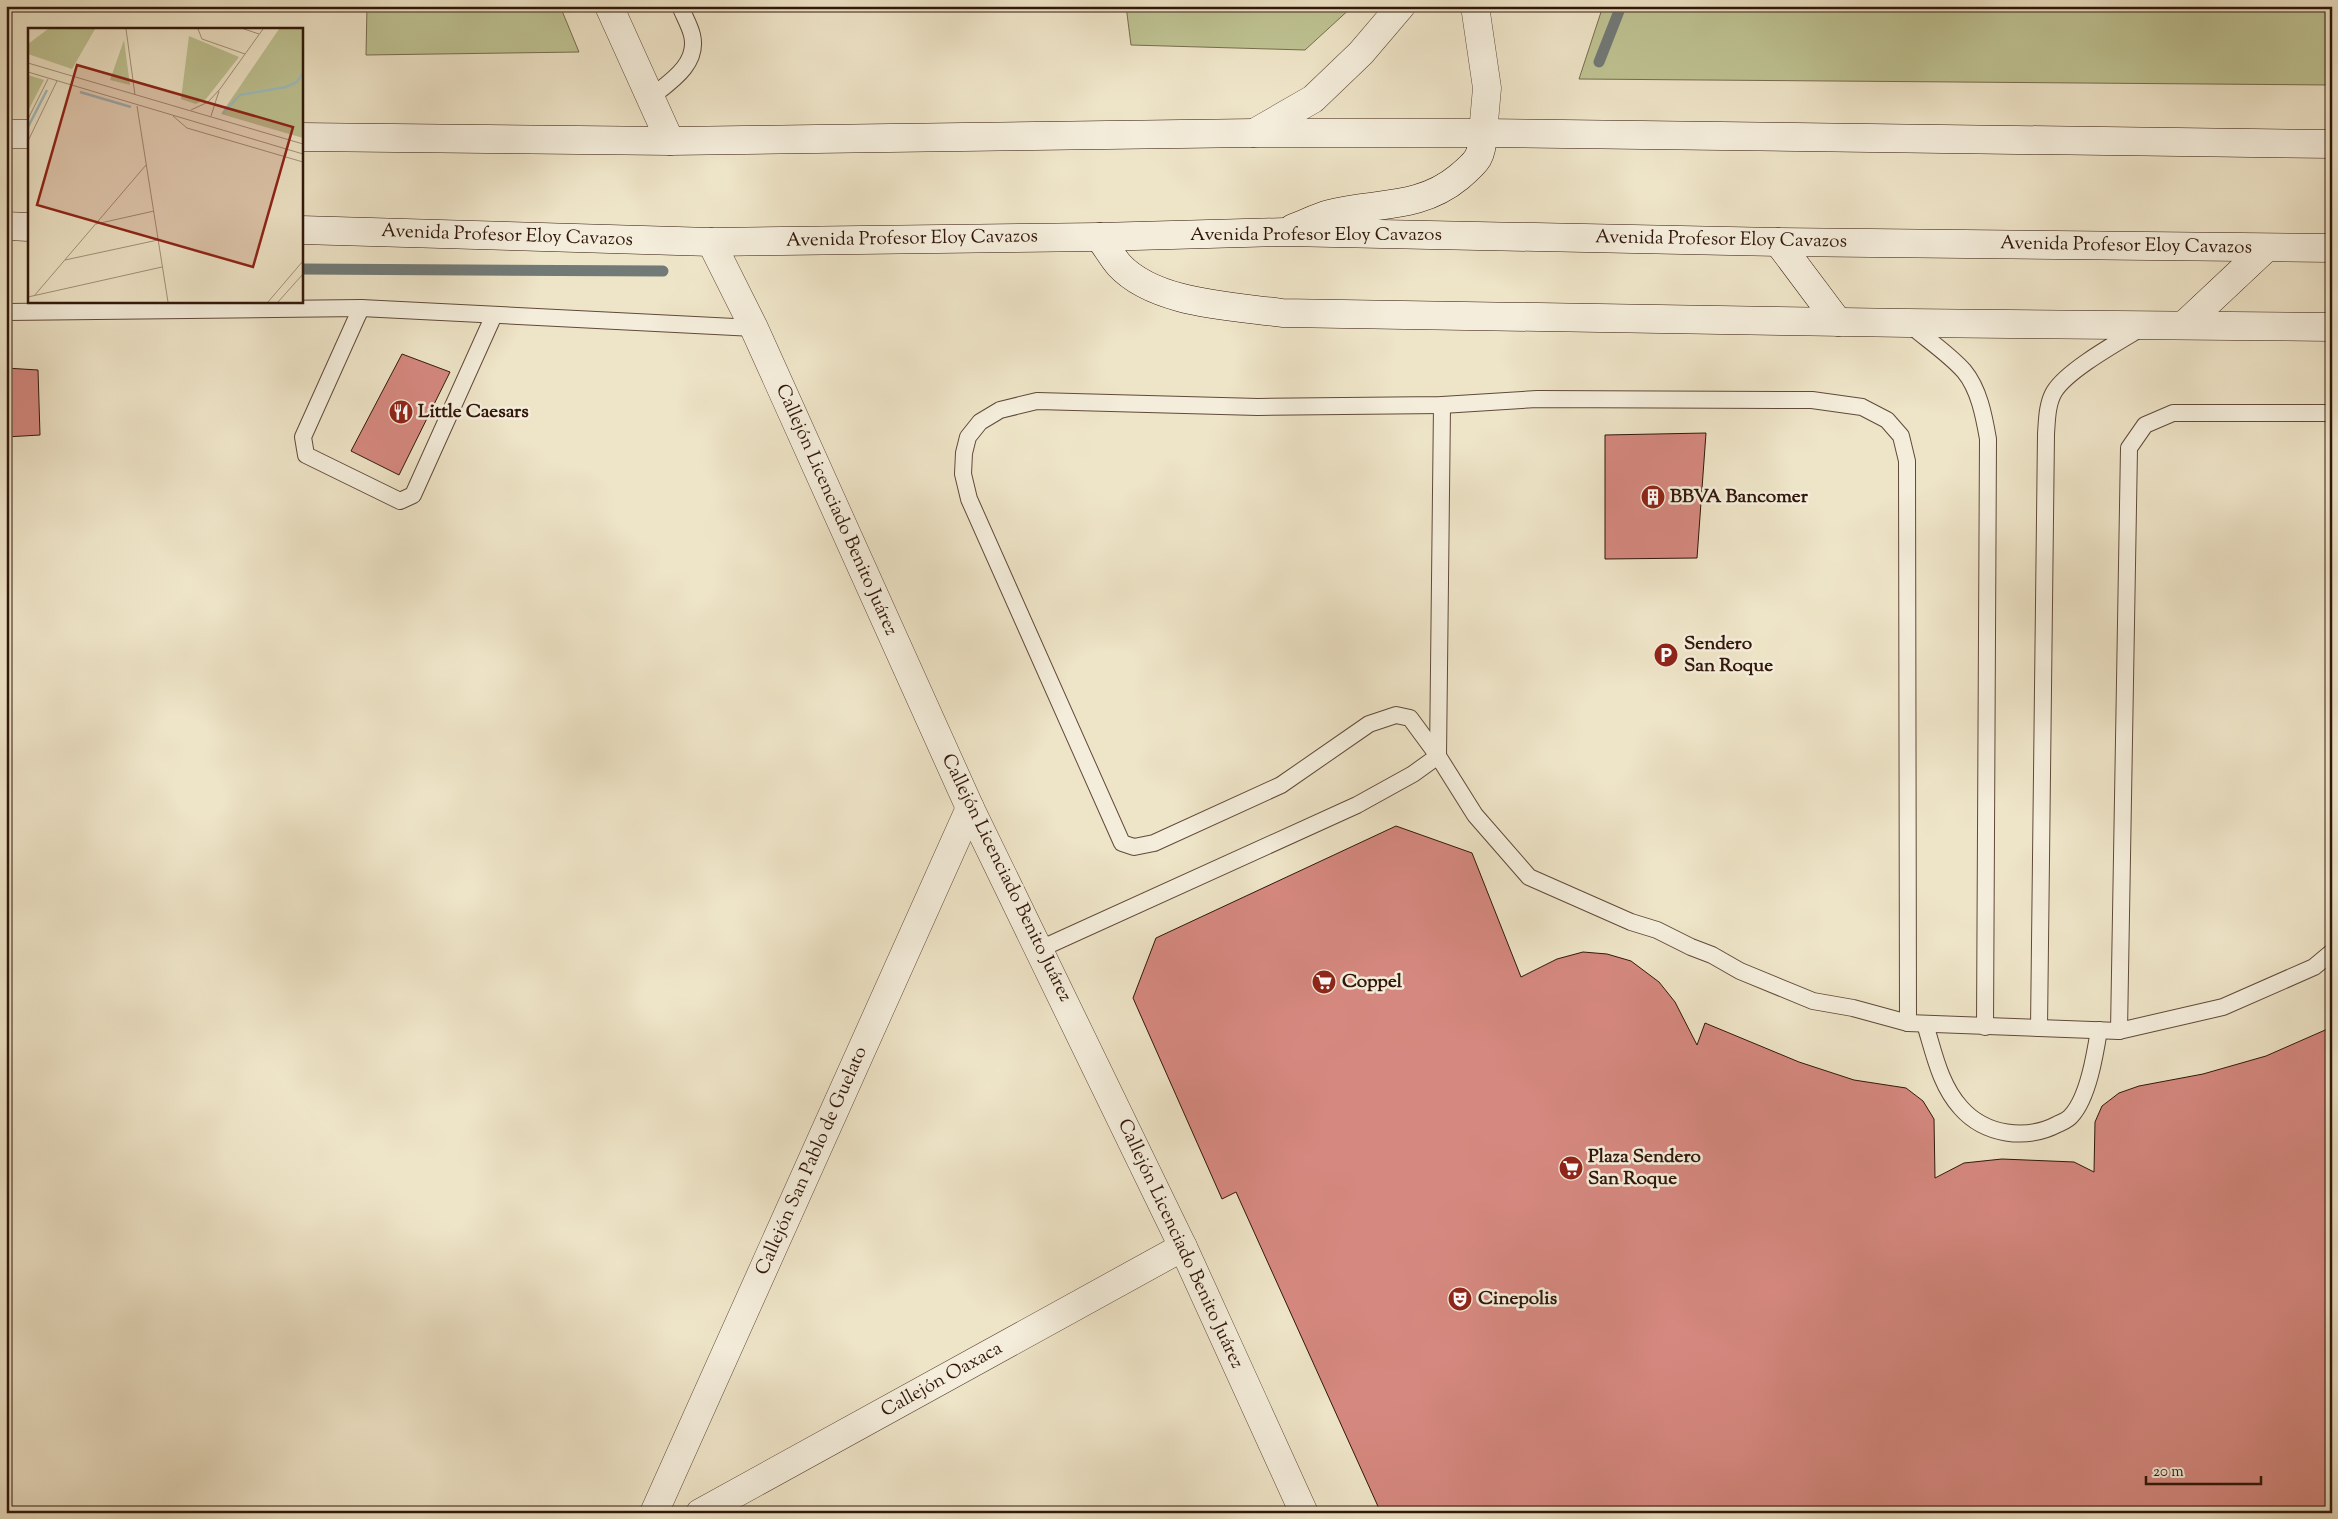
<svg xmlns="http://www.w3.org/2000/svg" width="2338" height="1519" viewBox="0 0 2338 1519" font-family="'Sorts Mill Goudy',serif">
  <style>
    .green { fill: #bec292; stroke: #786c4e }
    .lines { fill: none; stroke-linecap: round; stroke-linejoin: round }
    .stream { stroke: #727a77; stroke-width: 11 }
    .building { fill: #d5887f; stroke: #31170a }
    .service-casing { stroke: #604a39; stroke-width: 18 }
    .minor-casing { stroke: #604a39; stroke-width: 29 }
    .tertiary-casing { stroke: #604a39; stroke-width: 29 }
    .secondary-casing { stroke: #31170a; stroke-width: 29 }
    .service { stroke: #f4eddb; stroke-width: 16 }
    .minor { stroke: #f4eddb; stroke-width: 28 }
    .tertiary { stroke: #f4eddb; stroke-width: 28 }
    .secondary { stroke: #f4eddb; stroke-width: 28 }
    .labels { text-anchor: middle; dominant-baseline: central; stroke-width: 5; stroke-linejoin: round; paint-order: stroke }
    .street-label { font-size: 19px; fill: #31170a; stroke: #f4eddb }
    .poi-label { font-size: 19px; font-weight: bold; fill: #31170a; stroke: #f4eddb; text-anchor: start }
    .inset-river { fill: none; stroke: #9ebcbf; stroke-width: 2.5 }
    .inset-road { fill: none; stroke: #a2927b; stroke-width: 1 }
    .view { fill: #8f2418; fill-opacity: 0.15; stroke: #8f2418; stroke-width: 2.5 }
    .inset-edge { fill: none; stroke: #31170a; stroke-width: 2.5 }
  </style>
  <rect width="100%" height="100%" fill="#eee4c7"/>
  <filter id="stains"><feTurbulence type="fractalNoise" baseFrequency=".004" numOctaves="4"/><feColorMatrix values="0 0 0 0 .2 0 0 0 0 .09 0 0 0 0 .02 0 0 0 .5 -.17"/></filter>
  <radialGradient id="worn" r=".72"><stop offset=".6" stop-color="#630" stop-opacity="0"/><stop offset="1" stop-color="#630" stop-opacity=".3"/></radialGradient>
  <g class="green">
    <polygon points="367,6 560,6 579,52 366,55"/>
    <polygon points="1126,6 1353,6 1305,50 1131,45"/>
    <polygon points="1603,6 2332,6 2332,85 1579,79"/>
  </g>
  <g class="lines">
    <g class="stream">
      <polyline points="1599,62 1621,6"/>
      <polyline points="301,269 663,271"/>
    </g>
  </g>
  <g class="building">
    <polygon points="402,354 450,372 399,475 351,451"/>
    <polygon points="6,368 38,370 40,435 6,437"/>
    <polygon points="1706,433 1697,558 1605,559 1605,435"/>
    <polygon points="1396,826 1472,853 1521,977 1557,959 1583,952 1607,954 1631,961 1659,982 1675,1002 1697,1045 1705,1023 1799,1062 1854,1080 1906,1088 1923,1101 1934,1119 1935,1178 1964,1163 2002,1159 2074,1162 2094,1172 2095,1122 2102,1106 2119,1093 2139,1086 2203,1074 2266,1056 2332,1027 2332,1513 1381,1513 1236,1192 1222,1199 1133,998 1156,938"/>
  </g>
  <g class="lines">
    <defs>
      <g id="service">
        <path d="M 651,97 C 670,82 699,64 692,35 C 690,26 684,16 680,6"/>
        <polyline points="361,308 303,437 306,455 400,501 413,495 494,315"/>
        <polyline points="6,312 361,308 754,328"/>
        <path d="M 1908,323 C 1926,339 1948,353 1964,371 C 1979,389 1984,416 1988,439 L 1985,1027"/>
        <polyline points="1438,756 1410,718 1396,715 1369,724 1281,785 1154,843 1134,847 1122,843 969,499 963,474 964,453 968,437 980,422 1000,410 1037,401 1258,407 1442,405 1537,399 1812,400 1862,407 1887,420 1901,436 1907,461 1908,1023"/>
        <polyline points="1438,756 1442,405"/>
        <polyline points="1040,949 1357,805 1413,774 1438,756 1475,815 1529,877 1631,922 1657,930 1691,947 1712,955 1740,971 1813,1001 1853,1008 1908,1023 2119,1031 2223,1007 2314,967 2332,952"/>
        <path d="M 1925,1024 C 1934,1053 1940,1085 1961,1108 C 1985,1135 2026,1141 2058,1124 C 2062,1122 2068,1120 2071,1116 C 2088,1098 2095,1055 2099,1030"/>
        <path d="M 2039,1028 L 2046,434 C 2047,420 2047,404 2054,392 C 2067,370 2120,341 2143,327"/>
        <polyline points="2119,1031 2129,448 2145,425 2173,413 2332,413"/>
      </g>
      <g id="minor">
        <polyline points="1475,6 1487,88 1483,133"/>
        <polyline points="1254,133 1313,99 1361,53 1401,6"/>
        <polyline points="654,1513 970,808"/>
        <polyline points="700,1513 1183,1247"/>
      </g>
      <g id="tertiary">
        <polyline points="609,6 670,141"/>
        <polyline points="711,242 754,328 970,808 1183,1247 1304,1513"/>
      </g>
      <g id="secondary">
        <polyline points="6,134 29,134"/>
        <polyline points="301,137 670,141 1254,133 1483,133 2332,144"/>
        <polyline points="6,226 29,227"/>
        <path d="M 1293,228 C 1305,224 1317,217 1329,214 C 1375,202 1419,210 1459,177 C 1478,161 1482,157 1483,133"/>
        <polyline points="301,230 711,242 1099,237 1285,232 1778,242 2332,248"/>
        <path d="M 1099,237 C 1106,246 1112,257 1119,265 C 1155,304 1232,306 1282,313 L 1908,323 L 2332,327"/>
        <polyline points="1778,242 1838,322"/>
        <polyline points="2184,325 2266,248"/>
      </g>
    </defs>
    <use href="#service" class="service-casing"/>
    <use href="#minor" class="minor-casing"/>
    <use href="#tertiary" class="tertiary-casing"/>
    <use href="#secondary" class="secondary-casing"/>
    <use href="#service" class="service"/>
    <use href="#minor" class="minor"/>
    <use href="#tertiary" class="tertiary"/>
    <use href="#secondary" class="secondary"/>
  </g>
  <defs>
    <symbol id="restaurant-disc" viewBox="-11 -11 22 22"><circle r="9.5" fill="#8f2418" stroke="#f4eddb"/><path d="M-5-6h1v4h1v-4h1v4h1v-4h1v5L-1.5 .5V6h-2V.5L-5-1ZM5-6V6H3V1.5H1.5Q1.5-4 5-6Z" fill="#fff"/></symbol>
    <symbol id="building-disc" viewBox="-11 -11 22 22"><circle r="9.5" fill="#8f2418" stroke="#f4eddb"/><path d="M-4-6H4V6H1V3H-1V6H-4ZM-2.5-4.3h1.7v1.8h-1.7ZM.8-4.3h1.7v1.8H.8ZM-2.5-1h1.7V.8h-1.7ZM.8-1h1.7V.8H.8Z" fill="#fff"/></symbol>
    <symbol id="parking-disc" viewBox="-11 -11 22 22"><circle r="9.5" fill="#8f2418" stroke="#f4eddb"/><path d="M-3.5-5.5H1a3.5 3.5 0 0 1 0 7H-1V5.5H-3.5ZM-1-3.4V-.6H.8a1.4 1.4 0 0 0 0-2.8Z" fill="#fff"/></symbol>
    <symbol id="supermarket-disc" viewBox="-11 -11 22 22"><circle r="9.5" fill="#8f2418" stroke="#f4eddb"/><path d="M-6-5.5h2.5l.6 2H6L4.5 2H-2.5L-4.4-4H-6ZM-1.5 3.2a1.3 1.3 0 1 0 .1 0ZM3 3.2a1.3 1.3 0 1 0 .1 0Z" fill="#fff"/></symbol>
    <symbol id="theatre-disc" viewBox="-11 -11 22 22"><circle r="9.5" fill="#8f2418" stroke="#f4eddb"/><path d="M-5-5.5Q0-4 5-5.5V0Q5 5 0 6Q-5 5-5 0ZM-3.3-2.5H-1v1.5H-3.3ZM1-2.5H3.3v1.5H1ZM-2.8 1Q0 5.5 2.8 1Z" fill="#fff"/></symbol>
  </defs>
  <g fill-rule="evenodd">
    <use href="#restaurant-disc" x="387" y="398" width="28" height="28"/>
    <use href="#building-disc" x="1639" y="483" width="28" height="28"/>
    <use href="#parking-disc" x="1652" y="641" width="28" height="28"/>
    <use href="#supermarket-disc" x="1310" y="968" width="28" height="28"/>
    <use href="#supermarket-disc" x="1557" y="1154" width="28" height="28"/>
    <use href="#theatre-disc" x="1446" y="1285" width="28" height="28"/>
  </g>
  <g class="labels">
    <g class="street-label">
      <text x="1316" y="235">Avenida Profesor Eloy Cavazos</text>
      <text transform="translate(507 236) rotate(2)">Avenida Profesor Eloy Cavazos</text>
      <text transform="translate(912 239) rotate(-1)">Avenida Profesor Eloy Cavazos</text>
      <text transform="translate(1721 240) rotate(1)">Avenida Profesor Eloy Cavazos</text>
      <text transform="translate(2126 246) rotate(1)">Avenida Profesor Eloy Cavazos</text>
      <text transform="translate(836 510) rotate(66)">Callejón Licenciado Benito Juárez</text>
      <text transform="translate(1006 878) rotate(64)">Callejón Licenciado Benito Juárez</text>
      <text transform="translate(812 1161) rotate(-66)">Callejón San Pablo de Guelato</text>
      <text transform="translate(1180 1244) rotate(65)">Callejón Licenciado Benito Juárez</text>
      <text transform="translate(942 1380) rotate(-29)">Callejón Oaxaca</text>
    </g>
    <g class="poi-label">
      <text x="418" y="412">Little Caesars</text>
      <text x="1670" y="497">BBVA Bancomer</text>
      <text x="1684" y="644">Sendero<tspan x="1684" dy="22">San Roque</tspan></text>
      <text x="1342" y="982">Coppel</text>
      <text x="1588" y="1157">Plaza Sendero<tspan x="1588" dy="22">San Roque</tspan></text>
      <text x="1478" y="1299">Cinepolis</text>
    </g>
  </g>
  <g transform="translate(28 28)">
    <rect width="275" height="275" fill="#eee4c7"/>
    <path d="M 20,1 L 67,1 L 44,41 L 0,26 L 0,16 ZM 251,1 L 275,1 L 275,110 L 193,86 ZM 161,8 L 211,29 L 178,71 L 168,76 L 153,71 ZM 96,12 L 102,57 L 82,52 ZM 0,47 L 16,52 L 0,83 Z" fill="#bec292"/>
    <path class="inset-river" d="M 52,64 L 103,79M 195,85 L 212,67 L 258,59 L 269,54 L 275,45M 0,99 L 19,62"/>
    <path class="inset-road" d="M 98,1 L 107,67M 170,1 L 174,11 L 217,26M 216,1 L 231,6M 0,35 L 275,116M 0,44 L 275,126M 109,78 L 140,274M 163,82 L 180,74 L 192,61 L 235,1M 145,88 L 159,100 L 275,134M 183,88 L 191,63M 0,91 L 20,51M 0,113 L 29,53M 68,196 L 126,183M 37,232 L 130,212M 6,268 L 118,137M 0,269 L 134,239M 240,274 L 275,233M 250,274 L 275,246"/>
    <path class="view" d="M 49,37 L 265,99 L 225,239 L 9,177 Z"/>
    <rect width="275" height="275" class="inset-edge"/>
  </g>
  <rect width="2338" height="1519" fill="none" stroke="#eee4c7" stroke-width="25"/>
  <rect x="8" y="8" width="2323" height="1504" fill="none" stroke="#31170a" stroke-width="2.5"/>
  <rect x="12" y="12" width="2313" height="1494" fill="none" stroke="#31170a"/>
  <path d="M2146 1476v8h115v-8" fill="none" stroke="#31170a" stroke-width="2.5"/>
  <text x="2153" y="1476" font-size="15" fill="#31170a" stroke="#f4eddb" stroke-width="4" paint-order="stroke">20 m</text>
  <rect width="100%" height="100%" filter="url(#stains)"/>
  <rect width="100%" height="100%" fill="url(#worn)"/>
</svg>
